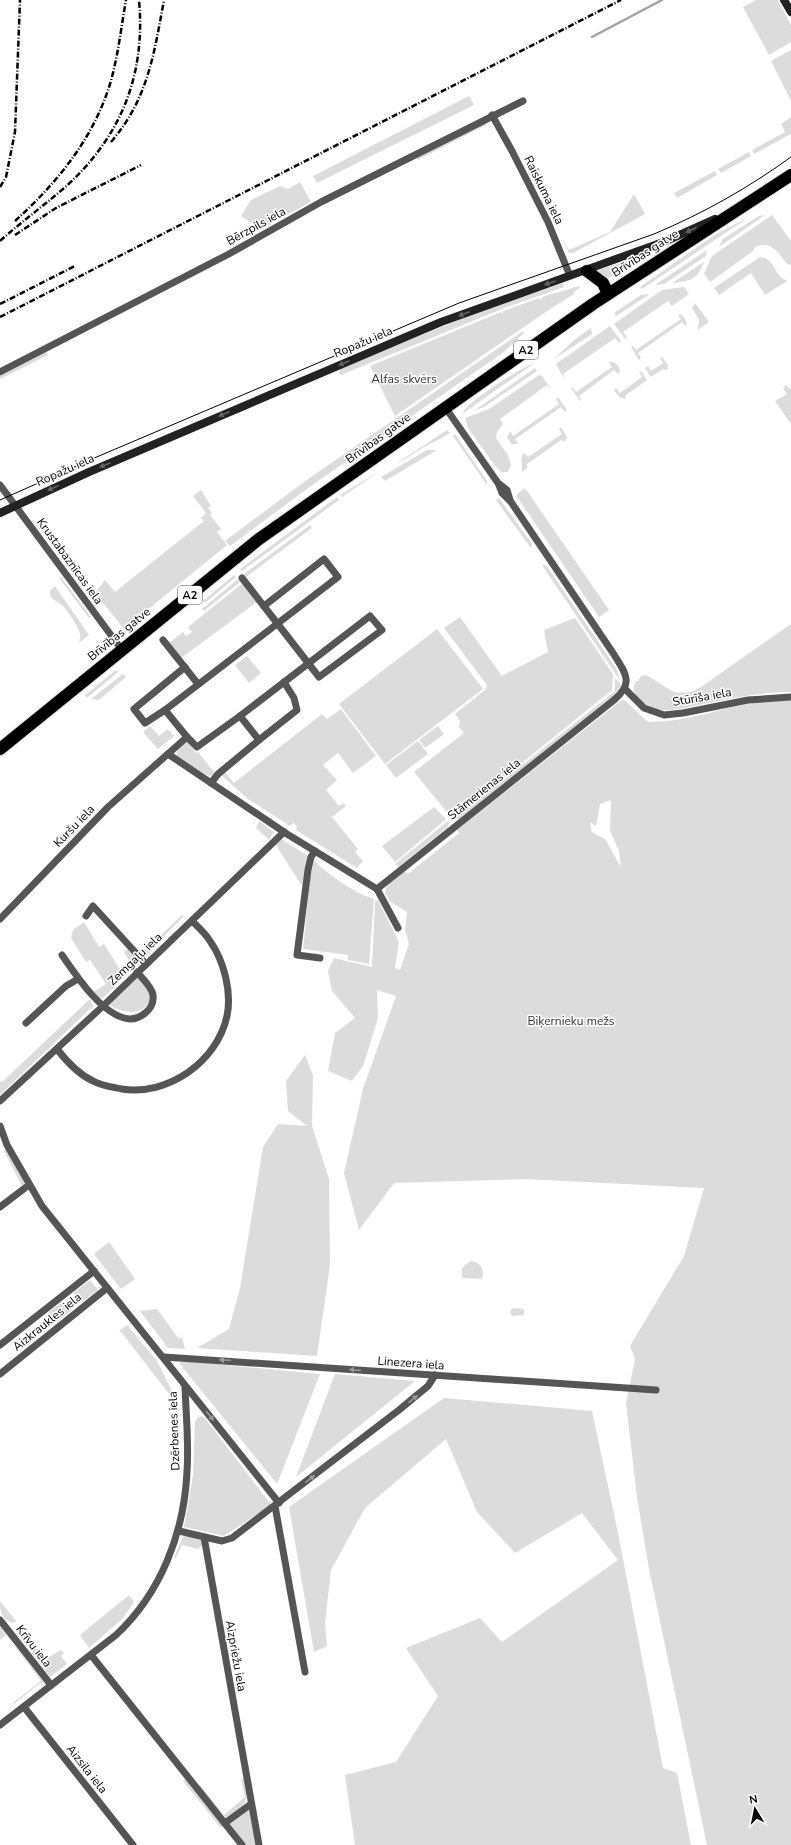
<svg xmlns="http://www.w3.org/2000/svg" width="791" height="1845" viewBox="0 0 791 1845" font-family="'Nunito Sans',sans-serif">
  <style>
    .green { fill: #dcdcdc; fill-rule: evenodd }
    .lines { fill: none; stroke-linecap: round; stroke-linejoin: round }
    .stream { stroke: #a3a3a3; stroke-width: 2.5 }
    .highway-casing { stroke: #dbdbdb; stroke-width: 14 }
    .street { stroke: #555; stroke-width: 7 }
    .secondary { stroke: #222; stroke-width: 8 }
    .highway { stroke: #000; stroke-width: 12 }
    .tram { stroke: #000; stroke-width: 1 }
    .rail { stroke: #000; stroke-width: 2.5; stroke-dasharray: 6 2 1 2; stroke-linecap: butt }
    .oneway { fill: #646464 }
    .oneway2 { fill: #999 }
    .labels { text-anchor: middle; dominant-baseline: central; stroke-width: 3; stroke-linejoin: round; paint-order: stroke }
    .shield { fill: #fff; stroke: #4c4c4c; stroke-width: 1 }
    .shield-label { font-size: 11px; font-weight: bold; fill: #000 }
    .street-label { font-size: 12px; fill: #000; stroke: #fff }
    .park-label { font-size: 12px; fill: #333; stroke: #fff }
  </style>
  <rect width="100%" height="100%" fill="#fff"/>
  <g class="green">
    <polygon points="756,0 778,0 791,25 791,42 769,55 743,7"/>
    <polygon points="791,50 791,101 771,61"/>
    <polygon points="469,96 474,105 317,183 313,176"/>
    <polygon points="791,117 791,134 754,154 752,150 785,132 781,124"/>
    <polygon points="486,123 486,125 418,160 417,158"/>
    <polygon points="749,152 751,156 721,173 718,169"/>
    <polygon points="715,171 717,175 677,198 674,193"/>
    <polygon points="300,182 311,202 261,229 241,216 251,200 280,186 288,189"/>
    <polygon points="634,194 645,214 573,253 569,253 561,237 569,250 610,232"/>
    <polygon points="765,215 719,247 723,239 759,216"/>
    <path d="M 772,215 L 791,241 L 791,265 L 787,264 C 778,253 771,239 755,247 L 753,251 L 710,282 L 704,274 L 712,256 Z"/>
    <polygon points="749,217 642,289 640,287 716,234"/>
    <polygon points="707,250 706,256 664,284 655,285"/>
    <path d="M 760,257 C 775,258 774,276 786,280 L 787,281 L 765,295 L 751,273 L 719,295 L 714,288 Z"/>
    <polygon points="635,258 635,260 608,279 596,271"/>
    <path d="M 704,262 C 697,280 691,281 672,283 Z"/>
    <polygon points="563,283 564,287 502,309 341,375 339,374 340,369 466,317"/>
    <polygon points="579,286 580,288 574,292 574,294 547,311 395,416 370,366 501,312 502,314 503,313 503,311 539,298 540,300 542,299 542,297"/>
    <polygon points="684,287 689,294 672,306 668,301 623,332 627,337 625,339 614,324 662,290"/>
    <polygon points="650,294 616,316 614,313 641,295"/>
    <polygon points="695,303 709,322 698,330 699,320 692,308"/>
    <path d="M 679,314 C 684,315 688,322 686,326 L 682,322 L 638,353 L 641,358 L 639,360 L 631,347 L 633,346 L 636,350 L 681,319 L 678,315 Z"/>
    <polygon points="610,326 621,341 619,343 615,338 563,374 565,380 556,364"/>
    <polygon points="591,328 592,334 554,359 573,341"/>
    <polygon points="523,331 524,333 504,352 311,486 230,546 225,541 308,479"/>
    <polygon points="47,352 48,355 0,379 0,376"/>
    <polygon points="662,357 668,365 667,370 663,369 651,377 645,368 648,366 651,371 663,363 660,358"/>
    <path d="M 536,362 L 462,414 C 468,400 521,368 536,362 Z"/>
    <path d="M 609,362 C 615,361 620,366 620,372 L 618,374 L 614,370 L 579,396 L 581,400 L 580,401 L 571,388 L 572,387 L 576,392 L 612,367 Z"/>
    <polygon points="535,368 537,371 484,407 475,410"/>
    <polygon points="641,371 647,380 626,395 625,399 619,397 614,390 616,388 620,393 642,377 639,372"/>
    <polygon points="539,375 542,376 552,390 547,385 500,419 503,424 497,432 496,438 508,455 511,464 508,472 501,472 496,467 468,428 465,418 489,409"/>
    <polygon points="786,385 791,390 791,424 775,401 787,394 783,388"/>
    <polygon points="558,397 567,410 565,412 561,407 515,439 518,444 511,444 507,437 510,431 513,436 559,404 556,399"/>
    <path d="M 561,427 L 567,437 L 565,442 L 561,440 L 527,464 L 527,468 L 522,472 C 523,465 519,457 524,453 L 528,457 L 562,434 L 559,429 Z"/>
    <path d="M 447,430 L 450,433 C 441,439 433,442 424,447 C 415,452 407,459 397,463 Z"/>
    <polygon points="455,434 487,481 487,485 453,436"/>
    <polygon points="427,450 437,450 385,481 381,477"/>
    <polygon points="380,471 342,497 340,495"/>
    <polygon points="525,488 609,610 599,617 517,497 517,494"/>
    <polygon points="201,490 211,506 208,508 212,513 210,515 221,529 217,532 227,545 124,629 95,593 105,580 115,592 204,521 201,518 206,513 193,496"/>
    <polygon points="337,497 339,500 242,571 240,569"/>
    <polygon points="499,498 532,544 531,548 496,500"/>
    <polygon points="310,525 312,528 246,577 244,574"/>
    <polygon points="542,565 546,565 616,668 621,682"/>
    <polygon points="234,575 236,577 205,603 203,601"/>
    <polygon points="61,577 91,617 89,618 59,578"/>
    <polygon points="238,579 240,582 204,611 202,609"/>
    <polygon points="243,583 257,602 181,658 169,643 183,632 186,636 192,632 188,627"/>
    <path d="M 55,586 L 89,635 L 79,643 C 80,639 81,635 79,631 C 78,626 65,607 61,604 C 55,599 50,601 50,591 Z"/>
    <polygon points="460,617 502,676 548,652 544,630 575,618 613,674 612,690 465,809 450,816 414,772 464,733 459,727 460,721 455,714 486,689 487,685 444,628"/>
    <path d="M 791,624 L 791,692 C 761,692 733,698 703,704 C 690,707 675,711 661,710 C 652,709 634,700 634,689 C 633,687 635,683 636,681 L 638,681 L 641,676 L 646,675 C 666,685 674,700 698,689 Z"/>
    <polygon points="437,629 483,689 385,764 339,704"/>
    <polygon points="247,656 261,673 249,683 235,665"/>
    <polygon points="116,670 118,672 87,698 85,695"/>
    <polygon points="123,674 126,677 99,700 91,699"/>
    <polygon points="615,678 621,685 615,695 459,819 452,819 466,810 615,691"/>
    <path d="M 623,699 L 648,722 C 659,721 671,721 682,719 C 717,713 754,697 791,701 L 791,1845 L 707,1845 L 649,1569 L 637,1497 L 626,1403 L 635,1359 L 630,1346 L 684,1256 L 704,1188 L 525,1179 L 394,1183 L 359,1230 L 344,1173 L 363,1089 L 396,996 L 377,990 L 378,1018 L 363,1066 L 352,1081 L 328,1071 L 335,1033 L 355,1018 L 332,991 L 328,971 L 334,958 L 372,967 L 375,901 L 378,900 L 399,942 L 395,968 L 400,970 L 409,944 L 405,930 L 407,912 L 389,901 L 385,892 L 387,886 L 404,871 L 408,874 L 459,833 L 457,830 ZM 611,800 L 610,831 L 619,851 L 621,867 L 605,839 L 592,832 L 590,822 L 596,826 L 600,804 Z"/>
    <polygon points="341,709 376,756 353,773 338,753 323,765 337,780 326,790 339,806 344,803 346,806 332,817 358,849 355,852 363,861 357,868 296,830 297,826 293,823 290,826 248,799 221,775 225,772 234,783 322,714 327,719"/>
    <polygon points="150,726 159,736 168,729 174,736 158,749 143,732"/>
    <polygon points="438,726 444,734 425,748 419,740"/>
    <path d="M 186,740 L 196,753 L 198,752 L 214,772 L 214,774 L 210,776 L 207,775 L 177,757 C 176,749 180,746 186,740 Z"/>
    <polygon points="418,741 428,754 396,778 386,765"/>
    <polygon points="434,807 446,819 395,862 382,846"/>
    <polygon points="259,821 274,832 268,841 268,839 256,828"/>
    <polygon points="448,821 449,823 448,827 398,867 395,864"/>
    <polygon points="280,838 308,856 302,886 276,845 265,854"/>
    <path d="M 314,861 C 331,876 352,892 374,899 L 369,964 L 348,960 L 348,955 L 303,949 L 310,880 Z"/>
    <polygon points="182,915 184,916 153,947 152,951 147,956 143,952"/>
    <polygon points="84,922 99,947 104,944 119,968 130,962 124,952 128,949 138,961 138,964 103,998 100,998 94,994 95,991 106,984 90,960 86,962 71,938 73,930"/>
    <path d="M 137,977 C 141,982 149,989 151,995 C 152,999 149,1003 146,1006 C 137,1016 119,1012 109,1004 Z"/>
    <polygon points="90,999 93,1006 0,1095 0,1081 2,1082"/>
    <polygon points="305,1055 313,1075 312,1126 329,1179 330,1265 317,1356 197,1348 229,1329 240,1288 263,1147 278,1124 307,1126 288,1111 286,1081"/>
    <polygon points="6,1149 25,1183 22,1186 4,1151"/>
    <polygon points="109,1242 135,1279 121,1289 94,1254"/>
    <path d="M 470,1261 C 480,1262 485,1268 482,1279 L 462,1278 L 462,1268 Z"/>
    <polygon points="90,1280 98,1290 81,1303 73,1293"/>
    <polygon points="63,1301 69,1304 72,1310 57,1322 49,1312"/>
    <polygon points="513,1308 524,1309 524,1315 512,1316 510,1311"/>
    <polygon points="157,1309 179,1339 182,1337 185,1349 168,1348 140,1311"/>
    <polygon points="127,1325 157,1361 172,1391 169,1394 122,1333 119,1331"/>
    <polygon points="183,1361 320,1374 277,1484 179,1363"/>
    <polygon points="335,1374 415,1381 296,1477"/>
    <polygon points="444,1398 592,1411 618,1533 663,1768 677,1773 691,1845 355,1845 345,1775 396,1762 438,1696 406,1648 480,1618 502,1642 618,1560 582,1513 515,1553 477,1512 446,1439 365,1508 331,1570 325,1623 327,1646 314,1652 289,1507"/>
    <polygon points="201,1416 205,1418 271,1505 224,1536 184,1527 193,1475 195,1422 197,1418"/>
    <polygon points="186,1536 198,1538 202,1541 202,1546 198,1549 182,1545 176,1558 174,1558 182,1538"/>
    <polygon points="129,1595 134,1602 122,1619 89,1648 80,1635"/>
    <path d="M 0,1601 L 16,1621 L 12,1623 C 1,1619 0,1611 0,1601 Z"/>
    <polygon points="0,1627 43,1681 14,1704 13,1703 41,1681 6,1635 0,1640"/>
    <polygon points="21,1628 32,1643 26,1646 17,1633"/>
    <polygon points="35,1647 45,1659 61,1650 64,1653 61,1656 67,1664 50,1677 31,1652"/>
    <path d="M 244,1778 C 249,1806 248,1801 226,1818 L 198,1786 L 200,1785 L 224,1815 L 245,1797 L 241,1779 Z"/>
    <polygon points="185,1779 223,1826 221,1828 183,1781"/>
    <polygon points="251,1808 256,1845 246,1845 229,1822"/>
  </g>
  <g class="lines">
    <polyline class="stream" points="592,37 662,0"/>
    <defs>
      <g id="highway">
        <polyline points="587,271 603,283 608,294"/>
        <polyline points="0,749 259,539 593,304 791,175"/>
      </g>
    </defs>
    <use href="#highway" class="highway-casing"/>
    <g class="street">
      <polyline points="492,115 512,151 548,222 570,276"/>
      <polyline points="0,372 227,255 321,202 523,101"/>
      <polyline points="445,407 498,483 507,490 510,500"/>
      <polyline points="0,485 122,650"/>
      <polyline points="163,640 198,684"/>
      <polyline points="625,689 644,708 664,715 683,713 748,700 791,697"/>
      <polyline points="165,710 145,723 134,709 185,667"/>
      <path d="M 240,716 L 370,616 L 382,630 L 319,677 C 293,644 268,611 242,578"/>
      <polyline points="259,740 297,710 294,698 284,682"/>
      <polyline points="168,754 287,834 377,889"/>
      <polyline points="211,783 218,774 259,740 240,716 197,747 187,737 165,710 338,577 324,559 264,606"/>
      <polyline points="315,851 311,857 308,870 297,955 320,958"/>
      <path d="M 377,889 L 614,700 C 635,682 625,673 613,653 L 511,502 L 502,493 L 499,485"/>
      <polyline points="377,889 398,928"/>
      <polyline points="86,916 93,906 146,964"/>
      <polyline points="0,919 108,807 187,737"/>
      <path d="M 62,955 C 76,975 99,1011 124,1018 C 138,1022 155,1010 153,995 C 152,987 142,978 137,972"/>
      <polyline points="26,1023 66,986 78,979"/>
      <path d="M 57,1049 C 67,1062 78,1074 93,1081 C 102,1086 112,1087 122,1089 C 168,1096 217,1062 227,1016 C 232,992 224,961 210,941 C 205,933 198,927 192,921"/>
      <polyline points="0,1101 103,1006 284,832"/>
      <polyline points="0,1126 7,1145 42,1206 279,1503"/>
      <polyline points="0,1207 29,1185"/>
      <polyline points="0,1345 94,1271"/>
      <polyline points="164,1357 656,1390"/>
      <polyline points="0,1374 107,1288"/>
      <polyline points="275,1506 305,1672"/>
      <polyline points="179,1531 222,1541 232,1538 399,1410 428,1386 435,1375"/>
      <polyline points="204,1537 259,1845"/>
      <polyline points="0,1620 51,1685"/>
      <polyline points="91,1655 242,1845"/>
      <polyline points="24,1707 133,1845"/>
      <path d="M 0,1725 L 116,1635 C 161,1593 184,1533 187,1472 C 189,1443 186,1415 185,1386"/>
      <polyline points="225,1823 251,1804"/>
    </g>
    <g class="secondary">
      <polyline points="784,0 791,12"/>
      <polyline points="0,513 89,472 441,322 666,241 715,219"/>
    </g>
    <use href="#highway" class="highway"/>
    <path class="tram" d="M 0,500 L 99,456 L 459,303 L 654,234 C 704,213 748,188 791,157"/>
    <g class="rail">
      <path d="M 111,142 C 148,99 154,54 164,0"/>
      <polyline points="0,187 6,177 15,132 20,0"/>
      <path d="M 15,221 C 57,183 93,139 110,84 C 118,57 121,28 126,0"/>
      <polyline points="15,235 56,208 141,165"/>
      <path d="M 0,241 C 20,223 42,207 63,189 C 120,139 146,76 139,0"/>
      <polyline points="0,304 75,266"/>
      <polyline points="0,317 621,0"/>
    </g>
  </g>
  <defs><path id="oneway-solid" d="M-6-.8H1V-3.2L6.5 0L1 3.2V.8H-6Z"/></defs>
  <g class="oneway">
    <use href="#oneway-solid" transform="translate(691 230) rotate(156)"/>
    <use href="#oneway-solid" transform="translate(550 283) rotate(161)"/>
    <use href="#oneway-solid" transform="translate(464 314) rotate(159)"/>
    <use href="#oneway-solid" transform="translate(344 363) rotate(157)"/>
    <use href="#oneway-solid" transform="translate(224 414) rotate(157)"/>
    <use href="#oneway-solid" transform="translate(105 465) rotate(157)"/>
    <use href="#oneway-solid" transform="translate(53 488) rotate(156)"/>
  </g>
  <g class="oneway2">
    <use href="#oneway-solid" transform="translate(225 1360) rotate(-177)"/>
    <use href="#oneway-solid" transform="translate(355 1370) rotate(-176)"/>
    <use href="#oneway-solid" transform="translate(413 1399) rotate(-39)"/>
    <use href="#oneway-solid" transform="translate(210 1416) rotate(51)"/>
    <use href="#oneway-solid" transform="translate(310 1479) rotate(-38)"/>
  </g>
  <g class="labels">
    <g class="shield">
      <rect x="514" y="341" width="24" height="18" rx="3"/>
      <rect x="178" y="586" width="24" height="18" rx="3"/>
    </g>
    <g class="shield-label">
      <text x="526" y="350">A2</text>
      <text x="190" y="595">A2</text>
    </g>
    <g class="street-label">
      <text transform="translate(544 190) rotate(64)">Raiskuma iela</text>
      <text transform="translate(256 226) rotate(-29)">Bērzpils iela</text>
      <text transform="translate(645 253) rotate(-33)">Brīvības gatve</text>
      <text transform="translate(363 342) rotate(-23)">Ropažu iela</text>
      <text transform="translate(378 438) rotate(-36)">Brīvības gatve</text>
      <text transform="translate(65 470) rotate(-24)">Ropažu iela</text>
      <text transform="translate(70 561) rotate(54)">Krustabaznīcas iela</text>
      <text transform="translate(119 634) rotate(-39)">Brīvības gatve</text>
      <text transform="translate(702 697) rotate(-10)">Stūrīša iela</text>
      <text transform="translate(484 789) rotate(-39)">Stāmerienas iela</text>
      <text transform="translate(74 826) rotate(-46)">Kuršu iela</text>
      <text transform="translate(135 959) rotate(-44)">Zemgaļu iela</text>
      <text transform="translate(47 1322) rotate(-39)">Aizkraukles iela</text>
      <text transform="translate(411 1363) rotate(4)">Linezera iela</text>
      <text transform="translate(174 1431) rotate(-92)">Dzērbenes iela</text>
      <text transform="translate(34 1646) rotate(52)">Krīvu iela</text>
      <text transform="translate(236 1656) rotate(80)">Aizpriežu iela</text>
      <text transform="translate(87 1769) rotate(52)">Aizsila iela</text>
    </g>
    <g class="park-label">
      <text x="404" y="379">Alfas skvērs</text>
      <text x="571" y="1021">Biķernieku mežs</text>
    </g>
  </g>
  <g transform="translate(755 1809) rotate(350)" stroke="#ffffff" stroke-width="3" paint-order="stroke">
  <path d="M0-3L7 15L0 10L-7 15Z" fill="#000000"/>
  <text y="-6" font-size="11" font-weight="bold" text-anchor="middle" fill="#000000">N</text>
  </g>
</svg>
